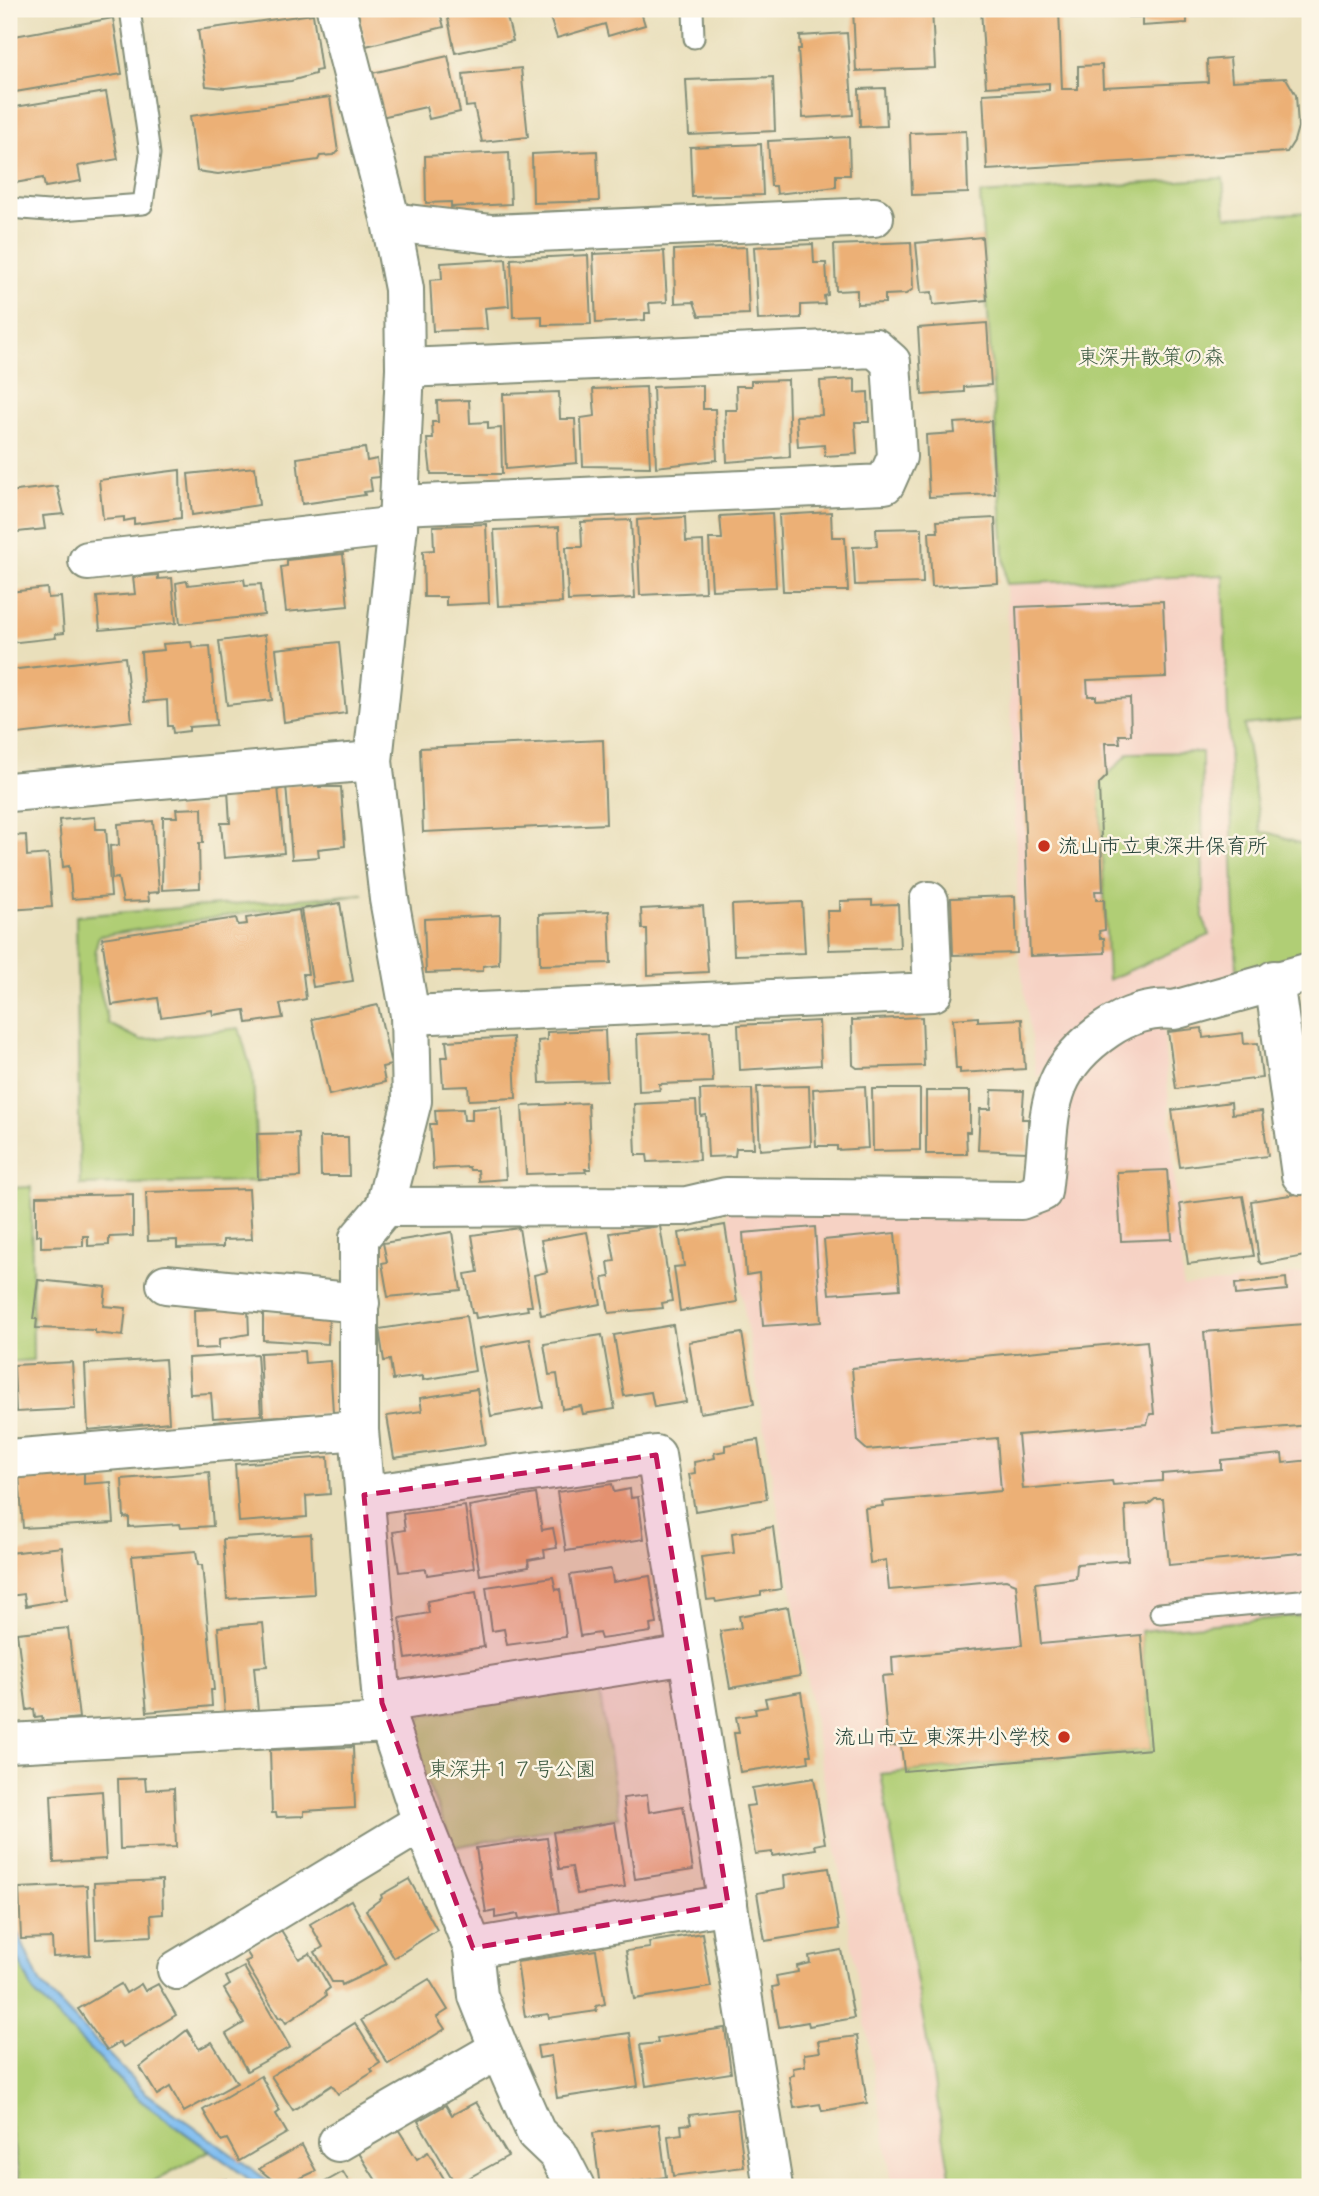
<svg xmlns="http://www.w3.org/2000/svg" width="1319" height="2196" viewBox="0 0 1319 2196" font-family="'Balsamiq Sans','Klee One',sans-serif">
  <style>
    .built { fill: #f6d2c4 }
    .industrial { fill: #d1bfbe }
    .green { fill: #b0ce75; stroke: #688654; stroke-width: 2 }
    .water { fill: #7dbcf1; stroke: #4e7c92; stroke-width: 2 }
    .building { fill: #ecb076 }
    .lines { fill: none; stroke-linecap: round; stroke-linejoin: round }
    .lane-casing { stroke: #848e78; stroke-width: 23 }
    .street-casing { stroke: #848e78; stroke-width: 42 }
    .lane { stroke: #fff; stroke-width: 19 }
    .street { stroke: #fff; stroke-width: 38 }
    .marked { fill: #c2185b; fill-opacity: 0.2; stroke: #c2185b; stroke-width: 5; stroke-dasharray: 14 9; stroke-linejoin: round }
    .poi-dot { fill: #c8321e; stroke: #fcf5e5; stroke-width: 2.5 }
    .labels { text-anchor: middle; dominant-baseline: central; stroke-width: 5; stroke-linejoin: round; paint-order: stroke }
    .park-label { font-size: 21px; fill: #3c5a41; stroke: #fcf5e5 }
    .poi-label { font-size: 21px; fill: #1f3d34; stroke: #fcf5e5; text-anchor: start }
  </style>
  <rect width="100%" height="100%" fill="#fcf5e5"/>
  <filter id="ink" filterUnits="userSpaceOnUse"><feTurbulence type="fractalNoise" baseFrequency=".0143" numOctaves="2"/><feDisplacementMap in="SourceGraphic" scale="14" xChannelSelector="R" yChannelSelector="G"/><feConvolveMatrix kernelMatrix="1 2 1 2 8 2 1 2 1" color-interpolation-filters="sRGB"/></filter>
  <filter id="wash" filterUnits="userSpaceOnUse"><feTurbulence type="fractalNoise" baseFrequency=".00686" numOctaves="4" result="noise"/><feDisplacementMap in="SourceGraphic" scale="28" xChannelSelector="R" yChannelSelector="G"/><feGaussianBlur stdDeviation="1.57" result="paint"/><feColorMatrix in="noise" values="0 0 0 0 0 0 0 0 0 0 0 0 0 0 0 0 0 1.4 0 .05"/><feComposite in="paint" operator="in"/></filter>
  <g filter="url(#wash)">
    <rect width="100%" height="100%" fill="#e9dfbb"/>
    <g class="built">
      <polygon points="1223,575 1237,973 1061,1048 1037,1078 1020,961 1006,584"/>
      <polygon points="1163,1025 1183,1287 1310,1272 1310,2187 893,2187 727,1209 1037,1213 1063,1119 1083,1068 1129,1034"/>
    </g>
    <polygon class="industrial" points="9,2120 21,2187 9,2187"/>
    <g class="green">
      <path d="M 1223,178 L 1226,217 L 1310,212 L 1310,718 L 1244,725 L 1261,832 C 1280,832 1293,845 1310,845 L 1310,953 L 1237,973 L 1223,575 L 1006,584 L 980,194 Z"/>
      <polygon points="1202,752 1203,918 1210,935 1108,980 1099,784 1129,753"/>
      <path d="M 364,894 L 99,936 C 89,962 103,999 109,1024 L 141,1040 L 239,1028 L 253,1076 L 258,1181 L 80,1185 L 76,916 Z"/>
      <polygon points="31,1187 33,1360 9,1362 9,1188"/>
      <polygon points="1310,1615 1310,2187 952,2187 881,1774 1151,1749 1141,1631"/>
      <polygon points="599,1687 619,1817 454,1847 408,1738 423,1715"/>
      <polygon points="9,1939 34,1993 141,2101 209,2151 143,2187 21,2187 9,2120"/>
    </g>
    <polygon class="water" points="9,1913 40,1983 145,2092 277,2187 260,2187 141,2101 34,1993 9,1939"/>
    <g id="blocks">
      <g class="building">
        <polygon points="357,9 439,9 444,27 366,46"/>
        <polygon points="446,9 505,9 513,41 455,53"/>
        <polygon points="547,9 640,9 645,25 608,36 605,24 557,38"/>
        <polygon points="853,9 932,9 935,68 856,71"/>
        <polygon points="981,9 1059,9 1062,89 1078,89 1078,66 1102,65 1103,87 1208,82 1207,60 1230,58 1232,81 1286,78 1296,95 1298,127 1294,141 1287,152 987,170 983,94 1049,90 1049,83 986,87"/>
        <polygon points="1127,9 1241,9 1241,11 1187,14 1187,23 1142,26 1142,17 1128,17"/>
        <polygon points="313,14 321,70 315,71 315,74 291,81 225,88 206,86 198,30"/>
        <polygon points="113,18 122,74 15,92 9,37"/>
        <polygon points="847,33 853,115 803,118 798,49 801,49 800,36"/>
        <polygon points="448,56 460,112 429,119 426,107 381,117 372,73"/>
        <polygon points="521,68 528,137 482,142 474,106 466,107 463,74"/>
        <polygon points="773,77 775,131 689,135 686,80"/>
        <polygon points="885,88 887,126 860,127 859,89"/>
        <polygon points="106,92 118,159 78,166 81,181 45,187 43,178 9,184 9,108"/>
        <polygon points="330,97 338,152 333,155 320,156 318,160 218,174 197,171 190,116"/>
        <polygon points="966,131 968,193 912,195 910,133"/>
        <polygon points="849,137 850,175 836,175 836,187 777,194 776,186 771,186 768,141"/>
        <polygon points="761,144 763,195 692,197 690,147"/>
        <polygon points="597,151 599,201 533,203 532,154"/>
        <polygon points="509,152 511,204 451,207 451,202 426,203 425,156"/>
        <polygon points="982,237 987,300 933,305 932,292 921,293 916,243"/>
        <polygon points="911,242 913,289 906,294 885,295 885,303 857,304 857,290 836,291 834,245"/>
        <polygon points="813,244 814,263 826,263 828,295 824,296 825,304 801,305 801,318 758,320 754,247"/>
        <polygon points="746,247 749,314 699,316 694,302 675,303 674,250"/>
        <polygon points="664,251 667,302 649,303 650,313 645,313 645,320 596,323 593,254"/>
        <polygon points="588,255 591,324 542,325 542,316 513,317 511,259"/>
        <polygon points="506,259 509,306 485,308 487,329 433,331 430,280 442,279 441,263"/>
        <polygon points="987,323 991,385 964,387 964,392 922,395 918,328"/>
        <polygon points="855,379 855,393 868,392 869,422 855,422 857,454 825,456 824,445 798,447 796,416 822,415 820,381"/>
        <polygon points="788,380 790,457 727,462 725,410 737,410 736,386 751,386 751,381"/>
        <polygon points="703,385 703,409 715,409 717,460 656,467 653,387"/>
        <polygon points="646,387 650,467 583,466 581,418 595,416 593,389"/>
        <polygon points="559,392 560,419 575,419 577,463 506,469 503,394"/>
        <polygon points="469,400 470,423 488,422 488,429 501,428 502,474 431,474 427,439 433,439 432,422 438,422 437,401"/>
        <polygon points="991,421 995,494 929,497 926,435 955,433 954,423"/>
        <polygon points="365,448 367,461 377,459 379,477 370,478 372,491 364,492 365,495 302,504 297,458"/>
        <polygon points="255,467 259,505 192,515 188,474"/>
        <polygon points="180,470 181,518 134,524 134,519 124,521 124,517 103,519 99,480"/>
        <polygon points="57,486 64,514 43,516 45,529 9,533 9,492"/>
        <polygon points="831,512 832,537 845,537 848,591 783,591 779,515"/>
        <polygon points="772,513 776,587 712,590 709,539 722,539 720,516"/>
        <polygon points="685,517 686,542 703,541 705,592 640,595 637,520"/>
        <polygon points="995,518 998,583 932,587 929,532 938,532 937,521"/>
        <polygon points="631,520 635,598 568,601 566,547 582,547 581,522"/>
        <polygon points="486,524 489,603 446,605 446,597 424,597 423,551 434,550 433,526"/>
        <polygon points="559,527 562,603 498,606 494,530"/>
        <polygon points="922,528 923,583 855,585 853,547 877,546 876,529"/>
        <polygon points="343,554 348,606 286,612 281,567 287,566 287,560"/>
        <polygon points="158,575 158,579 172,578 176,623 100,630 97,597 135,594 133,577"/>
        <polygon points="244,579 245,585 261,584 264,615 180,624 176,583 187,581 188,585"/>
        <polygon points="47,588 48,598 61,597 64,633 55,634 56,638 9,643 9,592"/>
        <polygon points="1163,601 1166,677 1087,680 1088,696 1096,696 1096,700 1130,698 1131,735 1119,735 1120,743 1105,743 1107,776 1099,784 1103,891 1095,891 1096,900 1104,900 1105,930 1099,931 1100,938 1104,938 1105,953 1030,956 1016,607"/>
        <polygon points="265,635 272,700 227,705 219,641"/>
        <polygon points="191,642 192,647 210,646 216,725 189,727 189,731 173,733 172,726 168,726 167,700 144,702 141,652 164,650 163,644"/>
        <polygon points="339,642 346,713 284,722 276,649"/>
        <polygon points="125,657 132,721 9,735 9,670"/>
        <polygon points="603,740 606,824 423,832 420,748"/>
        <polygon points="319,783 319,787 341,787 345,846 318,849 319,857 292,859 286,785"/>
        <polygon points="278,786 284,853 224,858 221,823 230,823 228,790"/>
        <polygon points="202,808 203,843 199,843 200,888 162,890 163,817 177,817 176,809"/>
        <polygon points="95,817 96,829 106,829 111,896 72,899 69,866 63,867 59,820"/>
        <polygon points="153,821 159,892 148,893 149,901 123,902 118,878 112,879 110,846 119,845 118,824"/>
        <polygon points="26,835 27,856 48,854 52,907 9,910 9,836"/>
        <polygon points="1015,896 1017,953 953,955 951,898"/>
        <polygon points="872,900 872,905 898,904 900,948 829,950 827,911 840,911 840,901"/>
        <polygon points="802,902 805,953 734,955 732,905"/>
        <polygon points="340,903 353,981 313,987 301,909"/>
        <polygon points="703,906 708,972 648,975 647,929 642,929 641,909"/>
        <polygon points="299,910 308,974 303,974 306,999 280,1004 283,1018 247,1023 245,1010 213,1015 212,1010 161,1017 158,998 112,1005 102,938 236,918 238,925 247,924 246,918"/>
        <polygon points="609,911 611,963 540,965 539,914"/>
        <polygon points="500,915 499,964 483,966 483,971 426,973 424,919"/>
        <polygon points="378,1005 391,1065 382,1067 385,1082 329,1095 312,1019"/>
        <polygon points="922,1017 924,1066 857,1068 853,1065 852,1020"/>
        <polygon points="978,1017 978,1021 1022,1019 1025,1069 960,1073 960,1069 956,1069 953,1019"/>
        <polygon points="819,1021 821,1065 740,1070 738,1025"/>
        <polygon points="1202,1028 1203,1038 1243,1033 1244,1044 1258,1043 1262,1078 1176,1089 1168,1032"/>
        <polygon points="605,1030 607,1081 540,1083 538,1041 547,1040 547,1032"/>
        <polygon points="710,1031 713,1082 659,1084 660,1090 639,1091 637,1034"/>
        <polygon points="513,1037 516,1098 469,1100 468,1086 443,1087 441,1057 448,1057 446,1041"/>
        <polygon points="809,1086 811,1146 760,1150 757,1087"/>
        <polygon points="865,1086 868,1148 837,1150 837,1146 816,1146 813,1089"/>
        <polygon points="752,1089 754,1148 736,1148 735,1156 708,1157 706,1115 701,1116 700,1090"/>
        <polygon points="872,1089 920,1089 920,1150 873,1151"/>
        <polygon points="992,1090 1024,1091 1022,1119 1028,1119 1028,1152 978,1150 980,1109 991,1109"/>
        <polygon points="926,1091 970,1091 970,1132 966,1132 967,1154 926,1154"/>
        <polygon points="696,1101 699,1160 648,1162 647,1155 636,1155 634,1104"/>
        <polygon points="1231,1102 1232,1114 1262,1111 1268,1156 1180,1167 1172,1110"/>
        <polygon points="588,1103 591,1169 585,1169 586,1172 526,1174 522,1106"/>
        <polygon points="501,1107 506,1179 479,1181 478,1170 470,1170 469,1167 433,1169 430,1124 436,1124 435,1110 463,1109 464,1120 472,1120 472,1109"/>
        <polygon points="299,1133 300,1177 258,1179 257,1134"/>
        <polygon points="320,1137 348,1137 349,1176 321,1176"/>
        <polygon points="1167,1170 1172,1239 1121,1241 1117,1172"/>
        <polygon points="249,1189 252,1239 223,1240 223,1247 177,1248 177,1240 148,1241 146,1192"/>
        <polygon points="1310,1192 1310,1255 1262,1264 1259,1261 1251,1201"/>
        <polygon points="133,1194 133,1236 109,1237 109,1245 88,1246 88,1236 83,1236 83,1246 41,1247 41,1235 36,1236 36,1196"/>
        <polygon points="1243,1196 1254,1256 1188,1264 1180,1204"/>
        <polygon points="725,1225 737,1302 680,1311 674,1267 684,1266 679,1233"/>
        <polygon points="660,1226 672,1301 662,1303 663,1308 609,1313 603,1278 610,1277 608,1262 615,1261 610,1233"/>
        <polygon points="815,1227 821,1322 763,1326 759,1273 746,1275 743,1233"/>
        <polygon points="519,1228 532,1306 527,1306 528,1310 476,1318 475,1313 472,1313 465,1274 478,1272 472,1235"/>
        <polygon points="452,1232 461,1290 388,1297 382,1263 387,1262 383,1243"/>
        <polygon points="587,1232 601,1304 541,1315 534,1275 547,1272 541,1240"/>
        <polygon points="895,1233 900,1289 829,1294 824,1240"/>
        <polygon points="1286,1278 1287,1290 1236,1295 1235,1284"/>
        <polygon points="38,1280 106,1287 104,1306 126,1308 123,1336 95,1333 95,1330 36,1328 37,1319 33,1319"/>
        <polygon points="248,1308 249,1334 219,1339 219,1348 195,1349 194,1310"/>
        <polygon points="263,1314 329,1314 328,1344 263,1340"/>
        <polygon points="466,1316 475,1371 423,1380 423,1376 393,1380 390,1360 384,1361 379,1329"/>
        <polygon points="1304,1324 1304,1328 1310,1327 1308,1354 1310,1425 1213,1433 1204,1332"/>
        <polygon points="673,1325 686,1402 654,1407 651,1392 624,1396 614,1335"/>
        <polygon points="742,1333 754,1404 700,1413 689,1342"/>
        <polygon points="602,1335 615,1409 583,1414 581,1406 562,1409 557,1374 549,1375 544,1344"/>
        <polygon points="530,1339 543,1407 491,1416 479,1348"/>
        <polygon points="1147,1341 1154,1414 1150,1414 1147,1424 1018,1435 1023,1489 1112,1481 1113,1485 1162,1481 1162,1474 1221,1469 1221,1460 1282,1454 1283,1463 1310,1460 1310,1552 1169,1565 1163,1499 1155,1499 1149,1504 1125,1506 1128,1560 1077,1564 1076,1578 1035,1583 1041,1644 1141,1635 1151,1749 904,1771 901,1745 888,1746 882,1676 893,1675 892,1657 1022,1645 1016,1584 1006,1580 889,1590 886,1560 870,1563 865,1508 883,1506 882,1502 1001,1491 997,1438 867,1450 858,1442 852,1368"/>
        <polygon points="304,1351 305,1363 330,1361 333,1413 263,1417 260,1353"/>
        <polygon points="257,1354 261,1415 213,1418 211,1393 190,1394 188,1358"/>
        <polygon points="165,1359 169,1422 88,1430 85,1364"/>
        <polygon points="72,1362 75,1409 16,1412 14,1365"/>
        <polygon points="477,1389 486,1444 394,1458 387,1416 422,1411 420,1398"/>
        <polygon points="758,1440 767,1499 695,1511 689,1474 695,1473 694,1462 715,1458 714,1453 725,1451 725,1445"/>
        <polygon points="328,1457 330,1494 306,1496 307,1517 239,1522 235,1464"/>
        <polygon points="84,1472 84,1484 111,1482 114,1523 23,1528 19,1476"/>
        <polygon points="209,1472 213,1526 181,1528 180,1524 129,1527 129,1517 124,1518 122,1479"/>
        <polygon points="612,1484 614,1492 630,1489 631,1498 638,1497 644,1539 566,1551 557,1492"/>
        <polygon points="536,1494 542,1530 553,1528 557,1548 544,1550 545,1557 528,1560 529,1567 480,1575 469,1506"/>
        <polygon points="465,1506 474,1568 427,1575 426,1569 399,1572 393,1532 405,1530 403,1514"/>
        <polygon points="773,1527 781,1589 761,1592 761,1595 716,1602 715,1599 707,1600 701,1557 734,1553 732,1533"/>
        <polygon points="311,1534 314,1594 227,1599 223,1539"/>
        <polygon points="62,1547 67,1599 26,1606 24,1594 9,1596 9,1553"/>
        <polygon points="196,1551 198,1565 202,1565 214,1690 211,1690 212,1706 147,1712 132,1556"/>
        <polygon points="611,1569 613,1582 650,1576 657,1624 650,1625 651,1632 601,1639 599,1633 580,1636 570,1575"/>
        <polygon points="553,1577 556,1590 560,1589 566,1637 507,1645 504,1629 492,1631 486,1587"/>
        <polygon points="476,1592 484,1647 406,1659 400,1618 429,1613 427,1601"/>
        <polygon points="788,1607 800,1676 730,1688 720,1631 741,1628 739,1616"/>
        <polygon points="263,1623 267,1666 254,1667 258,1711 225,1714 218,1627"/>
        <polygon points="68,1628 79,1718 43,1722 42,1717 35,1718 34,1709 27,1710 17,1633"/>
        <polygon points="801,1692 811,1755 808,1755 809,1762 740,1772 734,1733 739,1733 736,1717 756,1714 755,1709 767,1707 765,1698"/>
        <polygon points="353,1747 355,1808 304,1811 304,1816 277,1817 276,1813 272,1813 270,1750"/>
        <polygon points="145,1778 146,1790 174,1788 176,1847 120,1849 118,1779"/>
        <polygon points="814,1778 825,1843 815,1845 816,1849 772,1856 772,1852 755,1854 746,1806 755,1805 752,1788"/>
        <polygon points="102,1791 106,1859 54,1862 51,1795"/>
        <polygon points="647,1795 649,1812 683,1806 693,1870 635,1879 623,1798"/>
        <polygon points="615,1822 625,1887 577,1894 572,1867 559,1869 553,1832"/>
        <polygon points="547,1838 559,1913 519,1919 518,1914 495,1918 495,1911 486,1913 476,1848"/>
        <polygon points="829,1868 839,1929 765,1941 757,1893 785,1888 784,1875"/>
        <polygon points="409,1879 437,1930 394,1958 366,1910 382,1898 381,1895"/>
        <polygon points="162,1880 163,1914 151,1915 152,1936 96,1939 94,1883"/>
        <polygon points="87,1885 90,1955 53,1957 52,1938 21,1939 19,1888"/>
        <polygon points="351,1900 387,1964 342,1985 341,1982 332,1982 315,1952 323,1947 310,1924"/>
        <polygon points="281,1930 299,1959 310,1953 330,1988 325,1992 326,1996 286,2023 282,2017 279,2018 245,1962 251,1959 246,1951"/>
        <polygon points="702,1933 711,1987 634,1999 626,1951 650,1948 649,1942"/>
        <polygon points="596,1950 605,2004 596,2006 597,2011 549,2018 548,2014 525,2017 517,1962"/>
        <polygon points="841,1950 854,2018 809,2026 808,2022 779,2027 772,1987 778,1986 776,1976 798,1972 797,1966 810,1963 809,1956"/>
        <polygon points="244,1967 290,2047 247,2071 226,2034 244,2023 224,1989 230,1985 226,1977"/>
        <polygon points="429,1979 448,2010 437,2017 445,2029 388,2064 361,2020"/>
        <polygon points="121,1984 126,1993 141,1984 145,1991 158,1984 176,2015 123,2047 120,2042 107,2050 78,2009"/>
        <polygon points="355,2023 380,2063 371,2069 373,2072 338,2094 332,2085 293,2110 271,2076"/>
        <polygon points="725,2028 731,2073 646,2086 640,2045 658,2043 657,2038"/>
        <polygon points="187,2030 199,2049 212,2042 237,2083 184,2112 170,2087 157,2095 140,2067"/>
        <polygon points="630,2033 638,2086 557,2098 551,2056 539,2058 537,2046"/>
        <polygon points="857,2036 867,2103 822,2111 820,2104 794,2108 789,2076 794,2075 793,2068 805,2066 804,2054 820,2052 818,2041"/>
        <polygon points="261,2076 280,2111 276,2114 287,2133 239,2161 227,2139 221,2141 203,2110"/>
        <polygon points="476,2102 508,2156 456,2185 418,2121 446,2105 452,2115"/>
        <polygon points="737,2109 744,2167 673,2176 668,2136 682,2134 681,2125 691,2124 689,2115"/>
        <polygon points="659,2124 666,2177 600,2187 593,2133"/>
        <polygon points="398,2129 417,2159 428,2152 449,2187 380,2187 359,2153"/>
        <polygon points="302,2145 316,2171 281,2187 259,2169"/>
        <polygon points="343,2172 352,2187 316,2187"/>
        <polygon points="227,2179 228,2187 184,2187 184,2186"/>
      </g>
    </g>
  </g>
  <g filter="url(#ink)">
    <use href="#blocks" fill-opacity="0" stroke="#848e78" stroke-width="2"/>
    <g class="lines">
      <defs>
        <g id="lane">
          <polyline points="693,9 694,38"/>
          <polyline points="9,208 48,211 143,204 150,154 130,9"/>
          <polyline points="1160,1613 1310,1599"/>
        </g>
        <g id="street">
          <polyline points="336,9 391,222 404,289 405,368 398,526 373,761 389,899 410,1015 412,1101 385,1207"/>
          <polyline points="391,222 492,234 874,217"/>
          <polyline points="399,505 885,484 897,457 891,362 875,348 405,368"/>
          <polyline points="88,561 398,526"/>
          <polyline points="9,792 373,761"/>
          <polyline points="1274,980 1301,1175"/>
          <polyline points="410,1015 933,992 929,901"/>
          <polyline points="166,1284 360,1303"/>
          <polyline points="9,1459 359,1430"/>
          <polyline points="364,1495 656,1455 773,2187"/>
          <polyline points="382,1703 688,1655"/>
          <polyline points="9,1743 389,1723"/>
          <polyline points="473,1948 728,1904"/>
          <polyline points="177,1970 422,1822"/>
          <polyline points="338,2142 499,2049"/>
          <path d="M 575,2187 L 558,2154 L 536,2133 L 499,2049 L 478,1996 L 473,1948 L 422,1822 L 382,1703 L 359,1430 L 359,1238 L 385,1207 L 687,1206 L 726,1197 L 1021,1200 L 1042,1192 C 1052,1119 1039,1075 1107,1029 C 1126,1016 1151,1007 1174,1010 L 1310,972"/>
        </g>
      </defs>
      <use href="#lane" class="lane-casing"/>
      <use href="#street" class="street-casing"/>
      <use href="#lane" class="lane"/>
      <use href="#street" class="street"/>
    </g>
  </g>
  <path class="marked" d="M 656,1455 L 728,1904 L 473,1948 L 382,1703 L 364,1495 Z"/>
  <g class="poi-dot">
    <circle cx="1044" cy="846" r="7"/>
    <circle cx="1064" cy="1737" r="7"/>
  </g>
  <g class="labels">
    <g class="park-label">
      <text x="1151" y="357">東深井散策の森</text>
      <text x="512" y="1769">東深井１７号公園</text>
    </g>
    <g class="poi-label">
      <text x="1058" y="846">流山市立東深井保育所</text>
      <text x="1050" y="1737" text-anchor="end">流山市立 東深井小学校</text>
    </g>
  </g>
  <rect width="1319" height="2196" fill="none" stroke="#fcf5e5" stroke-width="35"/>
</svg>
